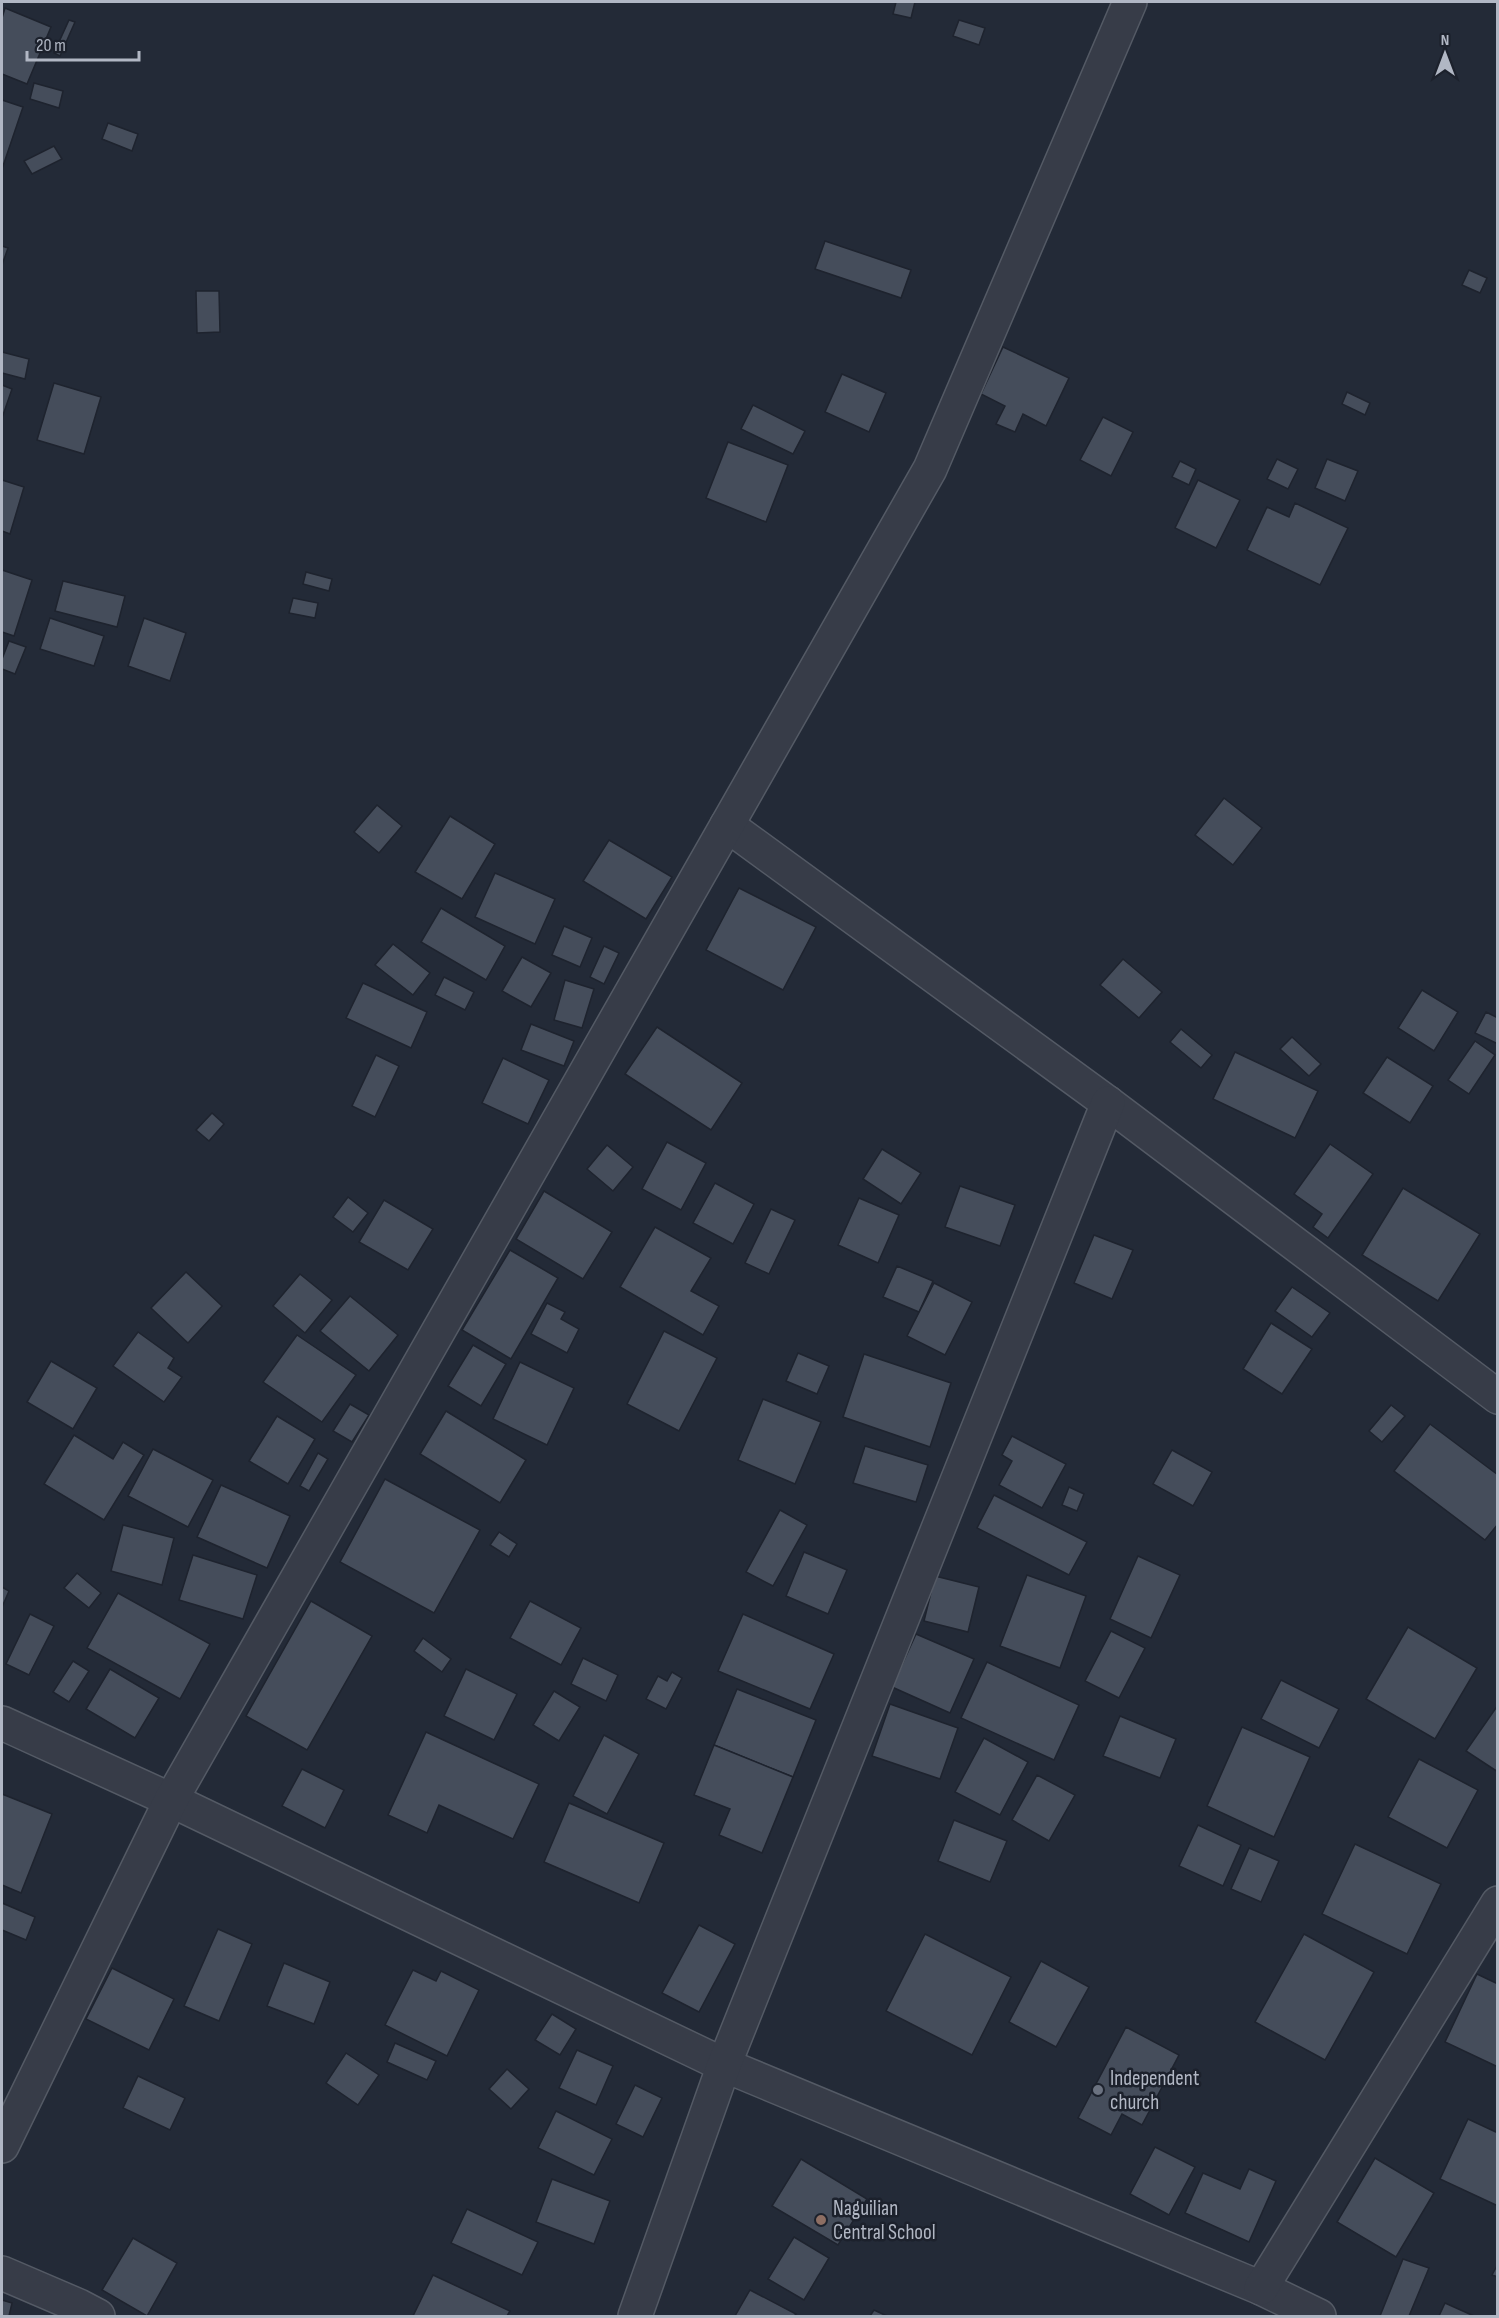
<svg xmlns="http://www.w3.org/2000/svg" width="1499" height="2318" viewBox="0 0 1499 2318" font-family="'Sofia Sans Condensed',sans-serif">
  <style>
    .building { fill: #454d5b; stroke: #1e232e; stroke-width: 1.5 }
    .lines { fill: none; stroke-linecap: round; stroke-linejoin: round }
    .minor-casing { stroke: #545a65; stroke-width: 36 }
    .minor { stroke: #373c48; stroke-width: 33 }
    .worship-dot { fill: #6b7280; stroke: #1c212c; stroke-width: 2 }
    .education-dot { fill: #8d6e63; stroke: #1c212c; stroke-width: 2 }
    .labels { text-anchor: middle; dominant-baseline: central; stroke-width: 5; stroke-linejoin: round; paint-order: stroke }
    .poi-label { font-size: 21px; fill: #b1b7c4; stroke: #1c212c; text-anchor: start }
  </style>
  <rect width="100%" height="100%" fill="#232a37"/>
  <g class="building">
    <polygon points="896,2 915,2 911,18 893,14"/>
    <polygon points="5,8 51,27 27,84 2,74 2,18"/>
    <polygon points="69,20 75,22 60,56 54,53"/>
    <polygon points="959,20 985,28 979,45 953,36"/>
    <polygon points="34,83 63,91 59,108 30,99"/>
    <polygon points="2,100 23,107 3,166 2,165"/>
    <polygon points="108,123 138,134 132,151 102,139"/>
    <polygon points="54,146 62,159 32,174 24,161"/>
    <polygon points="825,241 911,270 901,298 815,269"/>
    <polygon points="2,246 8,248 2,265"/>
    <polygon points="1469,270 1487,278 1480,293 1462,285"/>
    <polygon points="196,291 219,291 220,332 197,333"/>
    <polygon points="1003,347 1069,378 1046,426 1023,414 1015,432 996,424 1005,406 981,394"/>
    <polygon points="2,352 29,359 25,379 2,373"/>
    <polygon points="842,374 886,393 869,432 825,412"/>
    <polygon points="54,383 101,397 84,454 37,440"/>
    <polygon points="2,385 12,389 2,418"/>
    <polygon points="1347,392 1370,403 1365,415 1342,404"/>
    <polygon points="753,405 805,431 793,454 741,429"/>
    <polygon points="1103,417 1133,432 1111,476 1080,460"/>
    <polygon points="728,442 788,465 766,522 706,498"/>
    <polygon points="1277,459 1298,469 1288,489 1267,479"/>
    <polygon points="1327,459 1358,471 1345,501 1315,488"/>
    <polygon points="1180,461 1196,469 1189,485 1172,477"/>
    <polygon points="2,480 24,487 10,534 2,531"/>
    <polygon points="1198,480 1240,500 1216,548 1175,528"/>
    <polygon points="1295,503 1348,528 1320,585 1247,550 1267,507 1289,517"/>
    <polygon points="2,570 32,580 14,636 2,632"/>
    <polygon points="306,572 332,579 329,591 303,584"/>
    <polygon points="63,581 125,596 117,627 55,611"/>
    <polygon points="293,598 318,603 315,618 289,613"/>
    <polygon points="50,618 104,636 94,666 40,649"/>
    <polygon points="144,618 186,633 170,681 128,666"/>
    <polygon points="9,641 26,647 15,674 2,669 2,659"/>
    <polygon points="1224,798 1262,828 1233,865 1195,835"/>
    <polygon points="377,805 402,826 379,853 354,832"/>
    <polygon points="450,816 495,844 462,899 415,872"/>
    <polygon points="609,840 672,877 646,919 583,881"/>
    <polygon points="495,873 555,899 535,944 475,917"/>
    <polygon points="739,888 816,927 783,990 706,950"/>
    <polygon points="441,908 505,946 486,980 421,942"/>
    <polygon points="564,926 592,938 580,967 552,955"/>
    <polygon points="393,944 430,973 413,995 375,965"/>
    <polygon points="604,946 619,953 604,984 590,977"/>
    <polygon points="522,957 551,973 531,1007 502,991"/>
    <polygon points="1123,959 1162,992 1139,1018 1100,985"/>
    <polygon points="444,977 474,992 465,1010 435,995"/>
    <polygon points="565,980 594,989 582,1028 554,1020"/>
    <polygon points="363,983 427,1012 411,1048 346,1018"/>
    <polygon points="1422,990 1458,1012 1434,1051 1398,1028"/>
    <polygon points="1486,1012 1498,1018 1498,1044 1475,1033"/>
    <polygon points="531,1024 574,1041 564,1066 521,1050"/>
    <polygon points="657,1027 742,1083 711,1130 625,1074"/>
    <polygon points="1181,1029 1212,1055 1201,1068 1170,1042"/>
    <polygon points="1292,1037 1321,1064 1309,1076 1280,1049"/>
    <polygon points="1475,1041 1495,1055 1469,1094 1448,1080"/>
    <polygon points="1235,1052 1318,1091 1295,1138 1213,1099"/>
    <polygon points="376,1055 399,1066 375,1117 352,1106"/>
    <polygon points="1387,1057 1433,1086 1410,1123 1363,1093"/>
    <polygon points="503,1058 549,1080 528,1124 482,1103"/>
    <polygon points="212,1113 224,1124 209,1141 196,1130"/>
    <polygon points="667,1142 706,1163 681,1210 642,1189"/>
    <polygon points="1330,1144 1373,1174 1328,1238 1313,1227 1322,1214 1294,1194"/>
    <polygon points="607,1145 633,1167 613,1191 587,1169"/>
    <polygon points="882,1149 921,1173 901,1204 863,1179"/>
    <polygon points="715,1183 754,1204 733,1244 693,1223"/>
    <polygon points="960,1186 1015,1205 1000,1246 945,1227"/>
    <polygon points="1403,1188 1480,1234 1438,1301 1362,1255"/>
    <polygon points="544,1191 612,1232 583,1279 516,1239"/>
    <polygon points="348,1197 368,1213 353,1232 333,1217"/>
    <polygon points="859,1198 899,1215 878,1263 838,1245"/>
    <polygon points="384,1200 433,1229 408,1270 359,1242"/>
    <polygon points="771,1209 795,1220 769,1274 745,1263"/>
    <polygon points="655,1227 711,1258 691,1291 719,1306 703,1335 620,1287"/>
    <polygon points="1094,1235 1133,1250 1112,1299 1074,1283"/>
    <polygon points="510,1250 558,1278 511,1359 462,1330"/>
    <polygon points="897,1266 933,1281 919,1312 883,1297"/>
    <polygon points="186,1272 222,1306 188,1343 151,1308"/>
    <polygon points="300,1274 332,1300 305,1333 273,1306"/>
    <polygon points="934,1283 972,1302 945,1355 907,1336"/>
    <polygon points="1292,1287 1330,1313 1312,1337 1275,1311"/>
    <polygon points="350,1296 398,1335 369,1371 320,1331"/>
    <polygon points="547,1303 565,1312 561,1319 579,1329 567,1353 531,1334"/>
    <polygon points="1271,1323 1312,1349 1282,1394 1243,1369"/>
    <polygon points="664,1331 717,1358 679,1431 627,1404"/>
    <polygon points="138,1332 174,1358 168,1368 182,1377 164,1402 113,1366"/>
    <polygon points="297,1335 356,1375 322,1422 263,1382"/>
    <polygon points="473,1345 506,1364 481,1406 448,1386"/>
    <polygon points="798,1353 829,1366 817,1394 786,1381"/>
    <polygon points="864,1354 951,1383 930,1447 843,1417"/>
    <polygon points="51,1361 97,1388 73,1429 27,1402"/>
    <polygon points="520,1362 574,1388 547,1445 493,1419"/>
    <polygon points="763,1399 821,1422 795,1484 738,1460"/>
    <polygon points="350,1404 369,1415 352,1442 333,1431"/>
    <polygon points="1391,1405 1405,1416 1382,1442 1369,1431"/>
    <polygon points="446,1411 526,1460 500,1503 420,1454"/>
    <polygon points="277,1416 315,1439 288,1484 249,1461"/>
    <polygon points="1430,1424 1498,1475 1498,1524 1485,1540 1394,1471"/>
    <polygon points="74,1435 113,1459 123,1442 144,1455 104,1520 44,1484"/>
    <polygon points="1012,1436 1066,1464 1042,1508 999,1485 1012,1461 1002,1455"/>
    <polygon points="865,1446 928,1465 916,1502 853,1483"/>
    <polygon points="153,1449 213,1480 188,1527 128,1496"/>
    <polygon points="1172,1450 1212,1472 1193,1506 1153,1484"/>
    <polygon points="318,1453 328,1459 309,1491 300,1486"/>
    <polygon points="385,1479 480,1530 434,1613 340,1562"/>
    <polygon points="221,1485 290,1516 267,1568 197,1537"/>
    <polygon points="1069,1487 1084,1494 1077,1511 1062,1505"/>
    <polygon points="994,1495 1087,1542 1069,1575 977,1528"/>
    <polygon points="780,1510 807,1525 773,1586 746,1572"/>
    <polygon points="123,1525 174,1538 162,1585 111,1571"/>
    <polygon points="499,1532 517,1544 509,1557 490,1545"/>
    <polygon points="804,1552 847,1570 828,1614 786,1596"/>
    <polygon points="193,1555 257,1575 243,1619 179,1600"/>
    <polygon points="1138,1556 1180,1575 1151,1638 1110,1619"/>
    <polygon points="77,1573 101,1593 89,1608 64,1588"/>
    <polygon points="1027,1575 1086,1596 1060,1668 1000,1646"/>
    <polygon points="935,1576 979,1587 968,1632 924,1621"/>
    <polygon points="2,1587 9,1591 2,1607"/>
    <polygon points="118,1593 210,1644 180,1699 87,1648"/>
    <polygon points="311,1601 372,1636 307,1750 246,1716"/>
    <polygon points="530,1601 581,1628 561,1665 510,1638"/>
    <polygon points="30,1614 54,1626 29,1675 6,1664"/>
    <polygon points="743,1614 834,1654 810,1709 718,1671"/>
    <polygon points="1408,1627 1477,1668 1435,1739 1366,1699"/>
    <polygon points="1111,1631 1145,1648 1119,1698 1085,1681"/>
    <polygon points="916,1634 974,1659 950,1713 892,1687"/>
    <polygon points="423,1638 451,1659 442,1672 414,1651"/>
    <polygon points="583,1658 618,1675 606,1701 571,1684"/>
    <polygon points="73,1661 89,1671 69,1702 53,1692"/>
    <polygon points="987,1662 1079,1705 1054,1760 961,1718"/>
    <polygon points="110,1669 159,1698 135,1738 86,1709"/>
    <polygon points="466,1669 517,1694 494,1740 444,1716"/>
    <polygon points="672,1672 682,1678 666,1709 646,1699 658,1676 667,1681"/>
    <polygon points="1281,1680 1339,1709 1319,1748 1261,1719"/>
    <polygon points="737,1689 816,1720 793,1777 714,1745"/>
    <polygon points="554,1691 580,1707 559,1741 533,1725"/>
    <polygon points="890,1704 958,1728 940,1779 872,1756"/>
    <polygon points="1498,1705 1498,1772 1466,1751"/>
    <polygon points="1120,1716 1176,1739 1160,1778 1103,1756"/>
    <polygon points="1242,1727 1310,1757 1274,1837 1207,1806"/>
    <polygon points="426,1732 539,1784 513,1839 439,1805 427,1833 388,1815"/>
    <polygon points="604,1735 639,1754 607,1814 573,1796"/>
    <polygon points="984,1738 1028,1762 1000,1815 955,1792"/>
    <polygon points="714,1745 793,1777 762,1853 719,1835 730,1809 694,1795"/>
    <polygon points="1419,1759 1478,1790 1447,1848 1388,1817"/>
    <polygon points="302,1769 344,1790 325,1828 282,1806"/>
    <polygon points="1037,1775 1075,1795 1049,1841 1012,1820"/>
    <polygon points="2,1794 52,1814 21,1893 2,1885"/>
    <polygon points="569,1803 664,1843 639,1903 544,1862"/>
    <polygon points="954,1820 1007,1841 990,1882 938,1861"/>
    <polygon points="1198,1825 1241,1845 1223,1886 1179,1866"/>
    <polygon points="1355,1844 1441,1884 1407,1954 1322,1914"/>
    <polygon points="1249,1848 1279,1861 1261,1902 1231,1889"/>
    <polygon points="2,1903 35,1917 26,1940 2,1930"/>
    <polygon points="699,1925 735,1944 699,2012 662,1993"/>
    <polygon points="218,1929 252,1944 219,2021 184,2006"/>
    <polygon points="925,1934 1011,1977 972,2055 886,2011"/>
    <polygon points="1304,1934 1374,1972 1325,2060 1255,2022"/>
    <polygon points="1041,1961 1089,1987 1056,2047 1009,2022"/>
    <polygon points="284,1963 330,1982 314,2024 267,2006"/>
    <polygon points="112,1968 174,1999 149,2050 86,2019"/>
    <polygon points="413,1970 436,1981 441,1971 479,1990 447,2056 385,2025"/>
    <polygon points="1477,1974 1498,1984 1498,2067 1445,2042"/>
    <polygon points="552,2014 576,2029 560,2055 535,2040"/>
    <polygon points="1126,2027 1179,2055 1142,2125 1122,2114 1111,2135 1078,2118"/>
    <polygon points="395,2043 436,2061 427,2080 387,2062"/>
    <polygon points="577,2050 613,2066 596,2105 559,2088"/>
    <polygon points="346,2053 379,2075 358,2105 326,2083"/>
    <polygon points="507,2069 529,2089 511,2109 489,2089"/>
    <polygon points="138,2076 185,2098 170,2130 123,2108"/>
    <polygon points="635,2085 662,2098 643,2137 616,2124"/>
    <polygon points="556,2111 612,2139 594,2175 538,2148"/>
    <polygon points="1468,2119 1498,2133 1498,2206 1440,2179"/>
    <polygon points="1155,2147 1195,2167 1169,2215 1130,2194"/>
    <polygon points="1375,2158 1434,2193 1396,2257 1337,2222"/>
    <polygon points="801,2159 867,2199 838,2245 772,2206"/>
    <polygon points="1249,2169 1276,2181 1249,2242 1185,2213 1203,2173 1240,2189"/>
    <polygon points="552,2179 610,2201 594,2244 536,2222"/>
    <polygon points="467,2209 538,2242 522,2275 451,2243"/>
    <polygon points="794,2237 829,2258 804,2300 768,2279"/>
    <polygon points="133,2238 177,2263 147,2316 102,2290"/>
    <polygon points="1403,2259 1429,2268 1409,2316 1380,2316"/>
    <polygon points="1498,2264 1498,2277 1492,2275"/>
    <polygon points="433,2275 510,2311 507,2316 413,2316"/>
    <polygon points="750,2290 796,2314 794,2316 735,2316"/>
    <polygon points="2,2300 12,2303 9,2316 2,2316"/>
    <polygon points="1445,2303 1474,2316 1439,2316"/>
    <polygon points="874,2310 887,2316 870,2316"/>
  </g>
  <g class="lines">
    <defs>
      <g id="minor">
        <polyline points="727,825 1108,1103 1498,1397"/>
        <polyline points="2,1723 171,1800 724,2065 1261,2288 1319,2316"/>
        <polyline points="2,2146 171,1800 930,469 1130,2"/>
        <polyline points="2,2273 79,2306 98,2316"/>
        <polyline points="1261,2288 1498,1903"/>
        <polyline points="635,2316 724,2065 1108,1103"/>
      </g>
    </defs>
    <use href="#minor" class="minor-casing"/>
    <use href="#minor" class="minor"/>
  </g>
  <circle class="worship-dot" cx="1098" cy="2090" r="6"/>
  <circle class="education-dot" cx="821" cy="2220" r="6"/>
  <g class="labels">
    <g class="poi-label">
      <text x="1110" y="2078">Independent<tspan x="1110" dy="24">church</tspan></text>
      <text x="833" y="2208">Naguilian<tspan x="833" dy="24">Central School</tspan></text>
    </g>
  </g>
  <rect width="1499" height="2318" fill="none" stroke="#b1b7c4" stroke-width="6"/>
  <g transform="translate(1445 54)" stroke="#1c212c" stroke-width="4.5" paint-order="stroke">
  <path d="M0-4.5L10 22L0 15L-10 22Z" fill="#b1b7c4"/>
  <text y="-9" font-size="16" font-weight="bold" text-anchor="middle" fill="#b1b7c4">N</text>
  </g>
  <path d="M27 51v9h112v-9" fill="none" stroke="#b1b7c4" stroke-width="3"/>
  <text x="36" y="51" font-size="18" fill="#b1b7c4" stroke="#1c212c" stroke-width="4.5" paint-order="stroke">20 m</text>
</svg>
